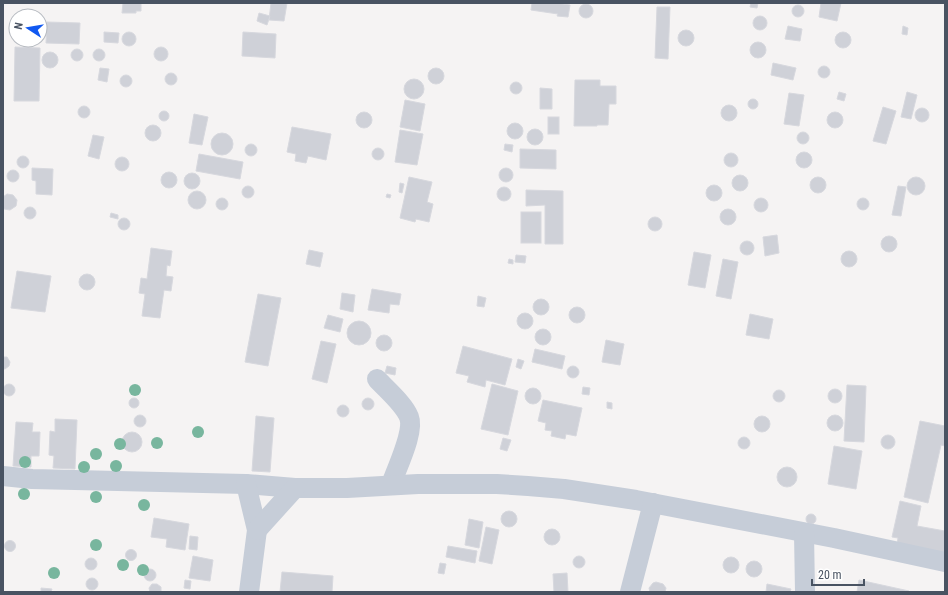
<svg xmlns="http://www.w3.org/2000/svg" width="948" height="595" viewBox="0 0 948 595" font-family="'Roboto Condensed',sans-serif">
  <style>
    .building { fill: #cfd1d8; stroke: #d7d8de }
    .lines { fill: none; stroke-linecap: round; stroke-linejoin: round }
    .minor { stroke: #c6cdd8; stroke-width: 20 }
    .tree { fill: #78b69e }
  </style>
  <rect width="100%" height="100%" fill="#f5f3f3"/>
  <g class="building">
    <polygon points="123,3 141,3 141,11 136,11 136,13 122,13"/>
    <polygon points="271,3 287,3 284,21 269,20"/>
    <polygon points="532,3 556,3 570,5 568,17 557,16 558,14 531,10"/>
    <polygon points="751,3 758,3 757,8 750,7"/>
    <polygon points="821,3 841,3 837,21 819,17"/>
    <circle cx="586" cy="11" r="7"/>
    <circle cx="798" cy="11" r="6"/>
    <polygon points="657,7 670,7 668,59 655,58"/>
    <polygon points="259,13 270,16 267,25 257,21"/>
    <circle cx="760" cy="23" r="7"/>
    <polygon points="47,22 80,23 79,44 46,43"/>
    <polygon points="788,26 802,29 800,41 785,39"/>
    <polygon points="903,26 908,28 907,35 902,34"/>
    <circle cx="686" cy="38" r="8"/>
    <circle cx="843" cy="40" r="8"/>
    <polygon points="104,32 119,33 118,43 104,42"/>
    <polygon points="243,32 276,34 275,58 242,56"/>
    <circle cx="129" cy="39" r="7"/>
    <circle cx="758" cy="50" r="8"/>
    <circle cx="161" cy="54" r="7"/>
    <polygon points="15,47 40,48 39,101 14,101"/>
    <circle cx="77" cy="55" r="6"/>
    <circle cx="99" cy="55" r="6"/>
    <circle cx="50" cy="60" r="8"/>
    <polygon points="773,63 796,68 793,80 771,75"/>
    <circle cx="824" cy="72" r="6"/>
    <circle cx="436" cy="76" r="8"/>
    <polygon points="100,68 109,69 107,82 98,80"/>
    <circle cx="171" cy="79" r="6"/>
    <circle cx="126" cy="81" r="6"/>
    <circle cx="414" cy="89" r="10"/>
    <polygon points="575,80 600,80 600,86 616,86 616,104 609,104 608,125 597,125 597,126 574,126"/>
    <circle cx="516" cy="88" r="6"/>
    <polygon points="540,88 552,89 552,109 540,109"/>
    <polygon points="839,92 846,94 844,101 837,99"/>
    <polygon points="907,92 917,95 911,119 901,117"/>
    <polygon points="789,93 804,95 799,126 784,124"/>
    <circle cx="753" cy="104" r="5"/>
    <polygon points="405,100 425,104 420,131 400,127"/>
    <circle cx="729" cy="113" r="8"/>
    <circle cx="84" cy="112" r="6"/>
    <polygon points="883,107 896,111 886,144 873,141"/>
    <circle cx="922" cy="115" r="7"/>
    <circle cx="164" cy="116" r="5"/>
    <circle cx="835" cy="120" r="8"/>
    <circle cx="364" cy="120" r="8"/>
    <polygon points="194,114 208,117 202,145 189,143"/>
    <rect x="548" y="117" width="11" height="17"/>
    <circle cx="515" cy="131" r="8"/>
    <circle cx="153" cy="133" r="8"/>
    <polygon points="292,127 331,134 326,160 308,156 306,163 295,161 296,154 287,152"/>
    <circle cx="535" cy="137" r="8"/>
    <polygon points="400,130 423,134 417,165 395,162"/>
    <circle cx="803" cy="138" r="6"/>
    <circle cx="222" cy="144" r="11"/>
    <polygon points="93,135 104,137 99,159 88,156"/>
    <circle cx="251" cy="150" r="6"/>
    <polygon points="505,144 513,145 512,152 504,150"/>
    <circle cx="378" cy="154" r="6"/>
    <polygon points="520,149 556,150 556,169 520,168"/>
    <circle cx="804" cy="160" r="8"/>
    <circle cx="731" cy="160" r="7"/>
    <polygon points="199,154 243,162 240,179 196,171"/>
    <circle cx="23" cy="162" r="6"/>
    <circle cx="122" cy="164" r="7"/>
    <circle cx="506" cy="175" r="7"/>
    <polygon points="32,168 53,169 52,195 36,194 36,181 32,180"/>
    <circle cx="13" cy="176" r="6"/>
    <circle cx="169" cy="180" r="8"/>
    <circle cx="192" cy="181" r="8"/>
    <circle cx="740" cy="183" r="8"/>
    <circle cx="818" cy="185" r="8"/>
    <polygon points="409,177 432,182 427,202 433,204 429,222 416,219 415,222 400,218"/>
    <circle cx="916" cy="186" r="9"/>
    <polygon points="400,183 404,184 402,193 399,192"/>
    <circle cx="714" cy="193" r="8"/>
    <circle cx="248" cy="192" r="6"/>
    <polygon points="898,186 906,187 901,216 892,215"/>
    <circle cx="504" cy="194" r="7"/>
    <polygon points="526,190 563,191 563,244 545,244 545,205 526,206"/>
    <circle cx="197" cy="200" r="9"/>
    <polygon points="7,194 13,195 17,200 16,206 10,210 4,209 3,207 3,197"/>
    <polygon points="387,194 391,195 390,198 386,197"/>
    <circle cx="761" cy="205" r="7"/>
    <circle cx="222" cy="204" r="6"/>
    <circle cx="863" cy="204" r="6"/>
    <circle cx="30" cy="213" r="6"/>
    <circle cx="728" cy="217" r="8"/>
    <rect x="521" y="212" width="20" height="31"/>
    <polygon points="111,213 118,215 118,219 110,217"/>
    <circle cx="655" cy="224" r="7"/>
    <circle cx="124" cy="224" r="6"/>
    <polygon points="777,235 779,253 765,256 763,237"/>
    <circle cx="889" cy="244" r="8"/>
    <circle cx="747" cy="248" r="7"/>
    <polygon points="151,248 172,251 170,266 167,265 166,276 173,277 171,291 164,290 160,318 142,316 145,294 139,293 141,278 147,279"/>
    <polygon points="309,250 323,253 320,267 306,264"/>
    <circle cx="849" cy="259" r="8"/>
    <polygon points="694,252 711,255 705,288 688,285"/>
    <polygon points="516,255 526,256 525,263 515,262"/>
    <polygon points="509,259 513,260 513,264 508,263"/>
    <polygon points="723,259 738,262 731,299 716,296"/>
    <polygon points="17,271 51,276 45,312 11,308"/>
    <circle cx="87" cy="282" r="8"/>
    <polygon points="372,289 401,294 399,305 390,304 389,313 368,310"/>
    <polygon points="342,293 355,295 353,312 340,309"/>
    <polygon points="258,294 281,298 268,366 245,362"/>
    <polygon points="478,296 486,298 484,307 477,306"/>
    <circle cx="541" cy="307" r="8"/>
    <circle cx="577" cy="315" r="8"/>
    <circle cx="525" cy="321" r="8"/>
    <polygon points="750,314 773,319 769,339 746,335"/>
    <polygon points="328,315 343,319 340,332 324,328"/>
    <circle cx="359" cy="333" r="12"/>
    <circle cx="543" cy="337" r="8"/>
    <circle cx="384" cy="343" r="8"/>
    <polygon points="606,340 624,344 620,365 602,362"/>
    <polygon points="321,341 336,344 327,383 312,379"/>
    <polygon points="463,346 512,359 505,385 486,380 485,387 467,382 469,376 456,373"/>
    <polygon points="535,349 565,356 562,369 532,362"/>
    <polygon points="3,357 7,357 10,362 9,366 5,369 3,369"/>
    <polygon points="518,359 524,361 521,369 516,367"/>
    <circle cx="573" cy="372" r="6"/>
    <polygon points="387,366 396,368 395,375 385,373"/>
    <circle cx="9" cy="390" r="6"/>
    <polygon points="492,384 518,391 508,435 481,429"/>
    <polygon points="847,385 866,386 864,442 844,441"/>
    <polygon points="583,387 590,388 589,395 582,394"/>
    <circle cx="533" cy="396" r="8"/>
    <circle cx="835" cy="396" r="7"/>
    <circle cx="779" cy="396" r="6"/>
    <circle cx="134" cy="403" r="5"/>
    <circle cx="368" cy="404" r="6"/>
    <polygon points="543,400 582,408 576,436 566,434 565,439 551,436 552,431 545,430 546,423 538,421"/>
    <polygon points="607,402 612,403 612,409 607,408"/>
    <circle cx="343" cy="411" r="6"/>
    <circle cx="140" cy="421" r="6"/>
    <circle cx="835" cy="423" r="8"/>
    <circle cx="762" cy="424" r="8"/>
    <polygon points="256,416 274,418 270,472 252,471"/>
    <polygon points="55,419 77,420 75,469 53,468 54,456 49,455 50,431 55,432"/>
    <polygon points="920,421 945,426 945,446 941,445 928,503 904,497"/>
    <polygon points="16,422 33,423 32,432 40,432 39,456 31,456 31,467 13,466"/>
    <circle cx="132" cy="442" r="10"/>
    <circle cx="888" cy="442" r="7"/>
    <circle cx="744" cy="443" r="6"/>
    <polygon points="503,438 511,440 507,451 500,449"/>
    <polygon points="834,446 862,451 856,489 828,484"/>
    <circle cx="787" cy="477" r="10"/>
    <polygon points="900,501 921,506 917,526 945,531 945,553 897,544 898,538 892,537"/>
    <circle cx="509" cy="519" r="8"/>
    <circle cx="811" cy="519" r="5"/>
    <polygon points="154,518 189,524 185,550 166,547 167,539 151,537"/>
    <polygon points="469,519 483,522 479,548 465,545"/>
    <polygon points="486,527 499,530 492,564 479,561"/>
    <circle cx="552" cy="537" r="8"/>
    <polygon points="190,536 198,537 197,550 189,549"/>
    <circle cx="10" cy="546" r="5.5"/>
    <polygon points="448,546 477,551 475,563 446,557"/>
    <circle cx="131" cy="555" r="5.5"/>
    <circle cx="579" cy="562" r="6"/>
    <polygon points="193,556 213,560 210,581 189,578"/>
    <circle cx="731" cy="565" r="8"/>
    <circle cx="91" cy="564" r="6"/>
    <circle cx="754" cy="569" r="8"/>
    <polygon points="440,563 446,564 444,574 438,573"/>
    <circle cx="150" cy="575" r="6"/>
    <polygon points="282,572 333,576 332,592 280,592"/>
    <polygon points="567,573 568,592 554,592 553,574"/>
    <circle cx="92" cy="584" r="6"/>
    <polygon points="185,580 191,581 190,589 184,588"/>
    <polygon points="859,580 909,591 909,592 857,592"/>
    <polygon points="656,582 663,584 666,588 665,592 650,592 649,588 653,583"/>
    <polygon points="152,584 157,584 161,587 161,591 150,592 149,588"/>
    <polygon points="767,584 791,589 790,592 766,592"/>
    <polygon points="41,588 52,589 51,592 41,592"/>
  </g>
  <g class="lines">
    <g class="minor">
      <path d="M 377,379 C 386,389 404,404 409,417 C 415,432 396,469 391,485"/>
      <polyline points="3,476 32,479 246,484 295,488 347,488 418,484 497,484 528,486 564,489 636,500 834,538 945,562"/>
      <polyline points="246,484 257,530 249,592"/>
      <polyline points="257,530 295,488"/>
      <polyline points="804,533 805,592"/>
      <polyline points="630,592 653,503"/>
    </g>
  </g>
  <g class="tree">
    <circle cx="135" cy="390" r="6"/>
    <circle cx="198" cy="432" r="6"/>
    <circle cx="157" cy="443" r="6"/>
    <circle cx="120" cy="444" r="6"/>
    <circle cx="96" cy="454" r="6"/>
    <circle cx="25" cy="462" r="6"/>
    <circle cx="116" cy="466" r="6"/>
    <circle cx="84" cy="467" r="6"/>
    <circle cx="24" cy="494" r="6"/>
    <circle cx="96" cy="497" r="6"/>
    <circle cx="144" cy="505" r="6"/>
    <circle cx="96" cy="545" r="6"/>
    <circle cx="123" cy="565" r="6"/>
    <circle cx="143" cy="570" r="6"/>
    <circle cx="54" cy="573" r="6"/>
  </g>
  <rect width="948" height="595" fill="none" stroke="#495362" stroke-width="8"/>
  <g transform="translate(28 28) rotate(282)"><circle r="19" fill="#ffffff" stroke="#b6bac0"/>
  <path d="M0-3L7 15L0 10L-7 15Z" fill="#1158f1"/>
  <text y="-6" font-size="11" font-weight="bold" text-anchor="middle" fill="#495362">N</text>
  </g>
  <path d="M812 579v6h52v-6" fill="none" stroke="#495362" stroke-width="2"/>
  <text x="818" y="579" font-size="12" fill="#495362" stroke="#ffffff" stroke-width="3" paint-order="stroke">20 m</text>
</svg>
